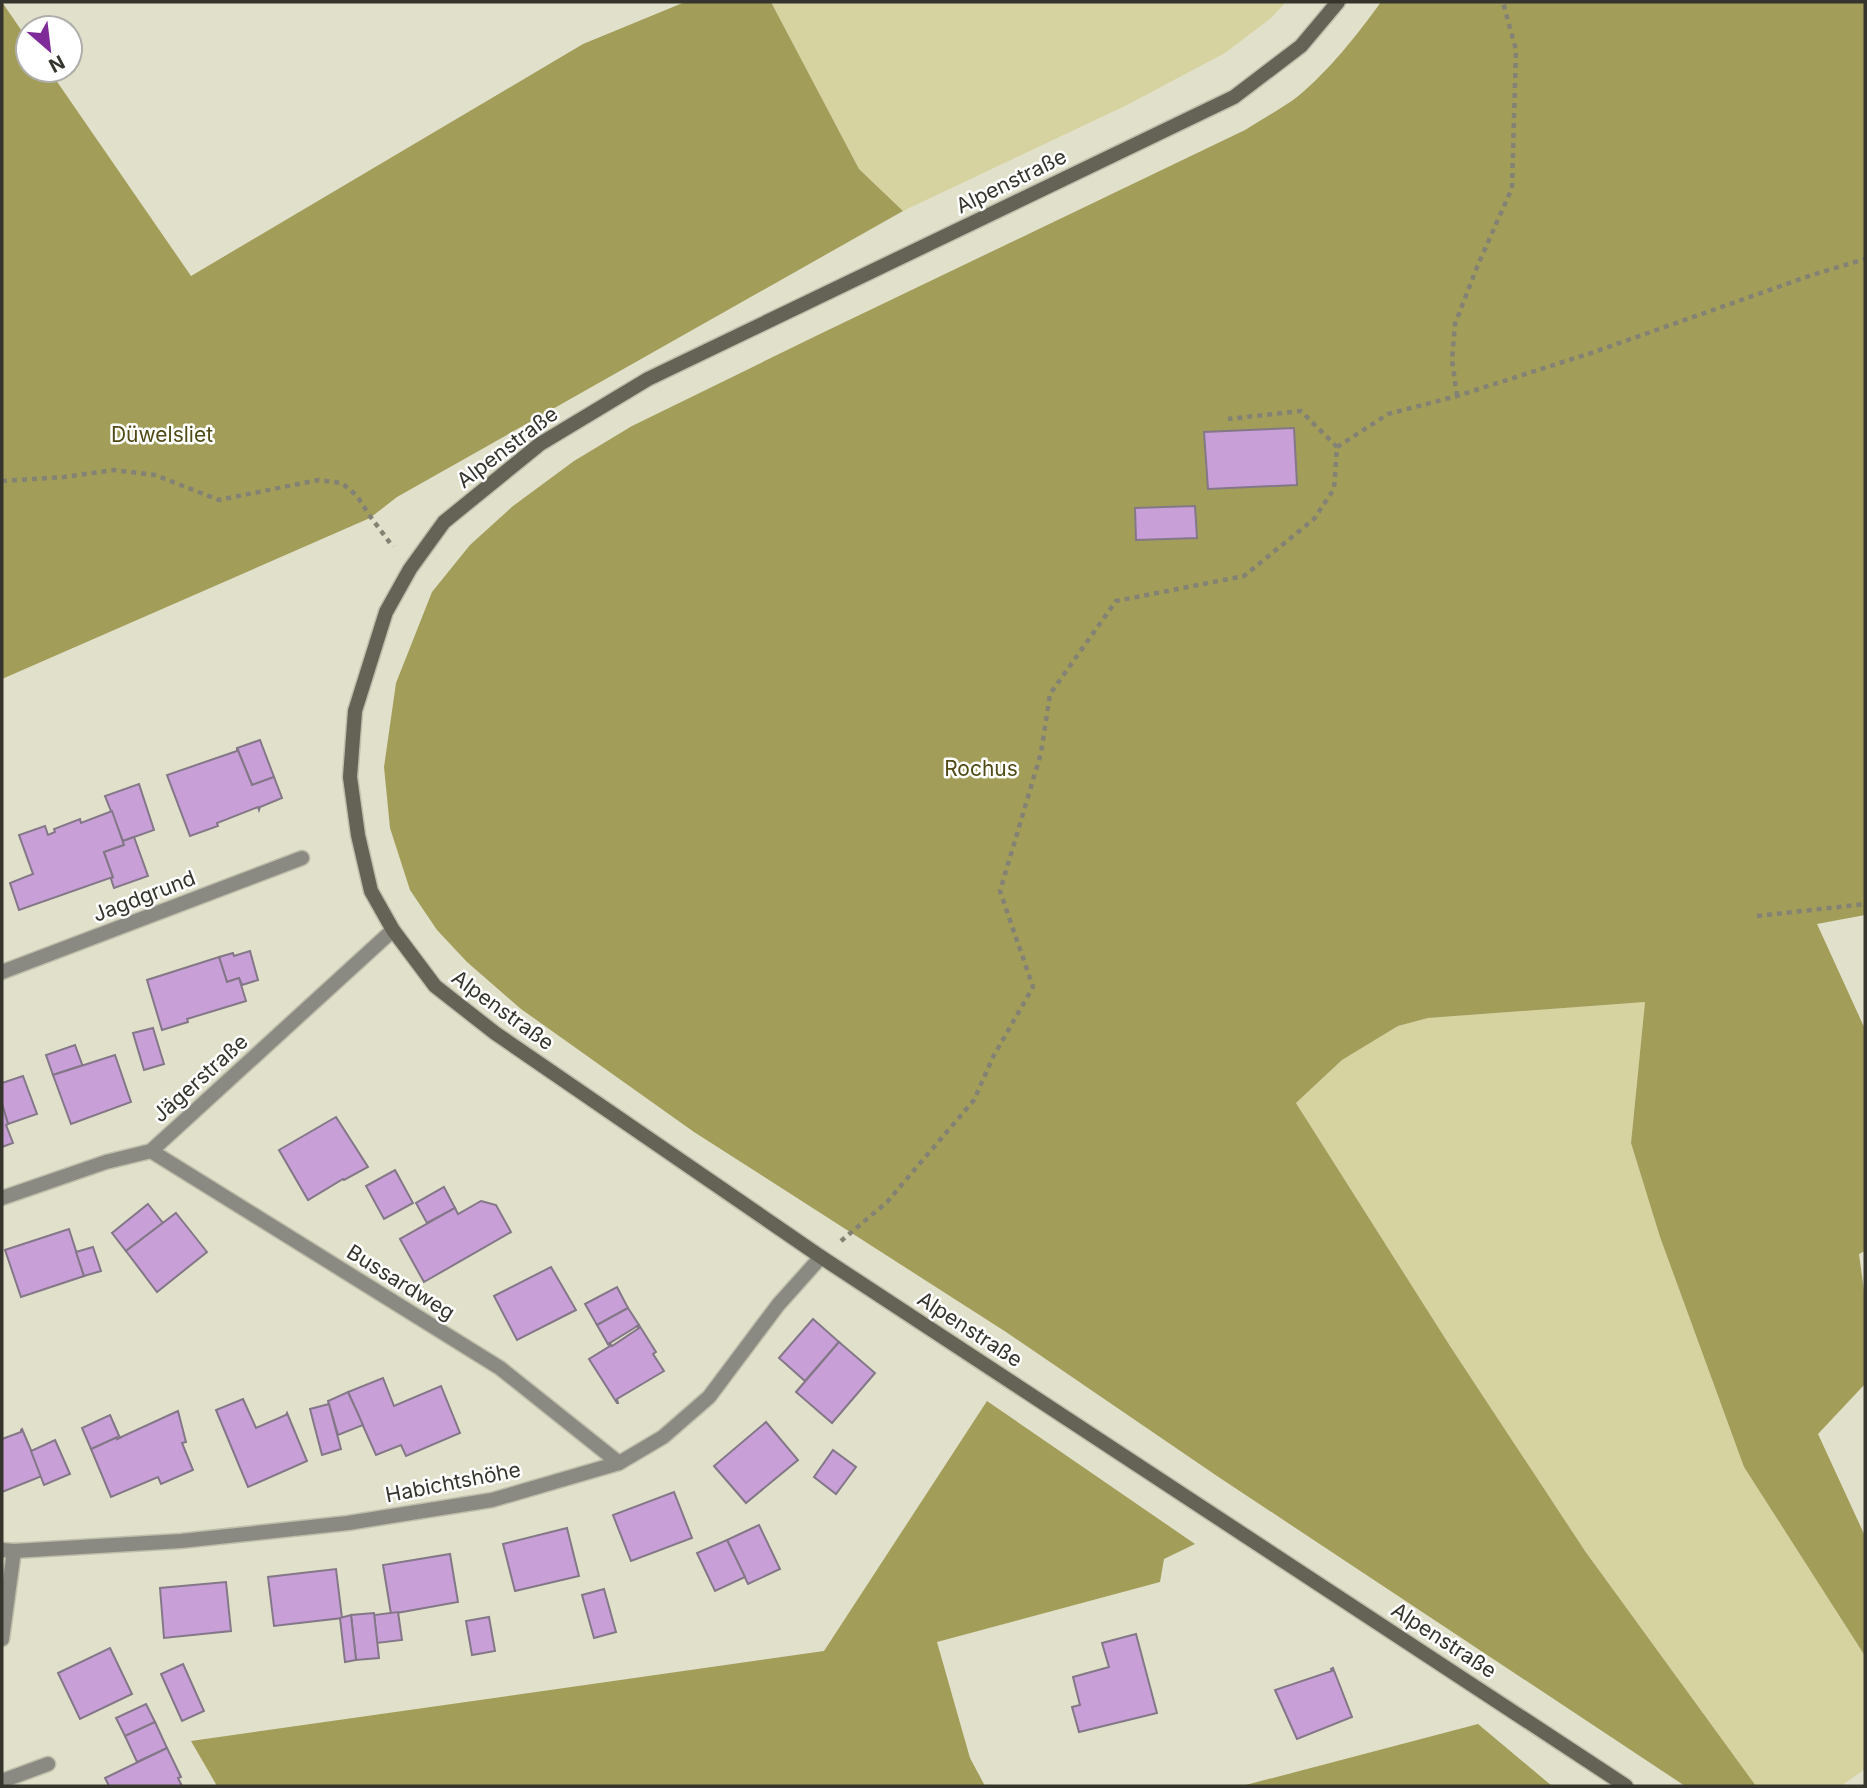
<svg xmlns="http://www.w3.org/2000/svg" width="1867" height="1788" viewBox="0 0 1867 1788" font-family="Inter,sans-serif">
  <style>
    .green { fill: #d7d3a0 }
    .forest { fill: #a39d5a }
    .building { fill: #c8a0d7; stroke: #837788; stroke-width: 2 }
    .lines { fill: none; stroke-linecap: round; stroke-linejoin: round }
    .street-casing { stroke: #bfbeab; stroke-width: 17 }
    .secondary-casing { stroke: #bfbeab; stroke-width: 17 }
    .path { stroke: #838274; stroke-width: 4.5; stroke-dasharray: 5 5; stroke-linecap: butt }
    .street { stroke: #8b8a82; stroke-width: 14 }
    .secondary { stroke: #646356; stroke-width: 14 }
    .labels { text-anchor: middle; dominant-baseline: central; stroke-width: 5; stroke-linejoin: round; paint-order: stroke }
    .street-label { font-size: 21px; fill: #36352d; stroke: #fff }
    .park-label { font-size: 21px; fill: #504b16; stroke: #fff }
  </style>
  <rect width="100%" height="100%" fill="#e1e0ca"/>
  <g class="green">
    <polygon points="771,2 1286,2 1271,18 1225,53 1127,105 903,211 859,169"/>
    <polygon points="1645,1002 1631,1143 1660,1237 1744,1467 1865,1656 1865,1769 1841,1786 1756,1786 1585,1551 1450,1346 1296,1103 1342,1060 1398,1026 1428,1018"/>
  </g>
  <g class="forest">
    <polygon points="2,2 28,40 28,70 49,70 191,276 583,44 685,2 771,2 859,169 903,211 397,497 370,518 2,679"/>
    <path d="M 1381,2 L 1865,2 L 1865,915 L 1817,924 L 1865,1029 L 1865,1251 L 1859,1254 L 1865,1298 L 1865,1384 L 1818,1434 L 1865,1536 L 1865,1656 L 1744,1467 L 1660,1237 L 1631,1143 L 1645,1002 L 1428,1018 L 1398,1026 L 1342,1060 L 1296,1103 L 1450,1346 L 1585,1551 L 1756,1786 L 1685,1786 L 1217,1476 L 1006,1332 L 694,1132 L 521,1009 L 467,962 L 437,930 L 410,890 L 390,828 L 384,767 L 396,683 L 432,592 L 470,545 L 513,506 L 574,461 L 632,426 L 822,333 L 1245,130 C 1262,119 1281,109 1297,97 C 1328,72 1358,34 1381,2 Z"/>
    <polygon points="987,1401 1195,1544 1164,1559 1160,1582 937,1642 970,1758 985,1786 217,1786 191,1741 824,1651"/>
    <polygon points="1478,1724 1552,1786 1242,1786"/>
  </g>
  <g class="building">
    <polygon points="1294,428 1297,485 1208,489 1204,432"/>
    <polygon points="1195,506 1197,538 1136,540 1135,508"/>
    <polygon points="260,740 274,777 252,785 237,748"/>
    <polygon points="237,748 252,785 274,777 282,798 260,807 259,810 258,807 217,823 218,826 190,836 167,775 237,751"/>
    <polygon points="139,784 154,830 123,841 105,796"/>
    <polygon points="112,811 124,845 104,852 113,877 19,910 10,883 33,874 19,835 45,826 48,835 55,832 54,829 80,819 81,823"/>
    <polygon points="134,837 148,876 114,888 111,879 113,877 104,852 124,845 123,841"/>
    <polygon points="250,951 258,980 242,985 239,978 227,982 219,957 233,953 234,956"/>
    <polygon points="219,957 227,982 239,978 246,1001 187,1019 188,1022 162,1030 147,980"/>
    <polygon points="153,1028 164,1064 144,1070 133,1033"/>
    <polygon points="75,1045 83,1067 80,1066 53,1075 46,1055"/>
    <polygon points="115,1055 131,1102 71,1124 53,1075"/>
    <polygon points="23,1076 37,1114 8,1124 2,1104 2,1083"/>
    <polygon points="2,1104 8,1124 6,1125 13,1143 2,1147"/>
    <polygon points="336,1117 368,1167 344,1180 343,1179 308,1200 279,1150"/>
    <polygon points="395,1170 413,1203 384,1219 366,1186"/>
    <polygon points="444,1187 455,1208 427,1223 416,1203"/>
    <polygon points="481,1201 496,1205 511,1232 424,1282 400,1239 455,1208 458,1214"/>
    <polygon points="148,1204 163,1223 126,1251 112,1233"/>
    <polygon points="176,1213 207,1252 157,1292 126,1251"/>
    <polygon points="69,1229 84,1276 21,1297 5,1250"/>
    <polygon points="93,1247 101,1271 84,1276 76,1252"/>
    <polygon points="551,1267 576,1310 517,1340 494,1296"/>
    <polygon points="617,1287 628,1308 597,1325 585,1304"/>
    <polygon points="628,1308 639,1325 608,1344 597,1325"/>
    <polygon points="813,1319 839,1342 805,1381 779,1358"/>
    <polygon points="639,1325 656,1352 653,1354 664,1371 617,1399 618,1403 617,1403 589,1359 610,1346 608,1344 610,1343 612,1346 639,1328 637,1326"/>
    <polygon points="839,1342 875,1373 832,1423 796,1392"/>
    <polygon points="383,1378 394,1406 441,1386 460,1433 406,1456 401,1445 376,1455 348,1392"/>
    <polygon points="348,1392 363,1425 338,1435 328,1401"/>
    <polygon points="243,1399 256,1428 286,1415 287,1413 307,1461 248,1487 216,1410"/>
    <polygon points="329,1404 341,1449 322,1455 310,1409"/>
    <polygon points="178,1411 186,1442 182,1443 193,1470 161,1484 158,1477 111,1497 91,1449 117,1437 117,1439"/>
    <polygon points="110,1415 120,1438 117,1439 117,1437 91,1449 82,1428"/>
    <polygon points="766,1422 798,1460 746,1503 714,1466"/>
    <polygon points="22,1429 42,1476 2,1492 2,1439 21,1432 21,1430"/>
    <polygon points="55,1440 70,1474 44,1485 31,1451"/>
    <polygon points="833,1450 856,1467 836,1494 814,1477"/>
    <polygon points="674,1492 692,1538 631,1561 613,1515"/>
    <polygon points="759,1525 780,1569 748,1584 727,1540"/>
    <polygon points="567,1528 579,1576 515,1591 503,1544"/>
    <polygon points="727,1540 745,1577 715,1591 697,1553"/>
    <polygon points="450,1554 458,1602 391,1614 383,1565"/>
    <polygon points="336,1569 342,1618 274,1626 268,1577"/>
    <polygon points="226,1582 231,1631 164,1638 160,1588"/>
    <polygon points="604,1589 616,1632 594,1638 582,1595"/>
    <polygon points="398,1612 402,1640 377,1643 374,1615"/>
    <polygon points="374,1613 379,1658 356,1660 351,1615"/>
    <polygon points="351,1615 356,1660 345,1662 340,1618"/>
    <polygon points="489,1617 495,1651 472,1655 466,1621"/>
    <polygon points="1136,1634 1157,1713 1079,1732 1072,1707 1080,1705 1073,1677 1109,1667 1102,1643"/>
    <polygon points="110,1648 132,1694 80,1719 58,1673"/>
    <polygon points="183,1664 204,1711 182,1721 161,1674"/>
    <polygon points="1333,1668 1352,1717 1297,1739 1275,1690 1332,1671 1331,1669"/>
    <polygon points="146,1704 155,1722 125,1736 116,1718"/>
    <polygon points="155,1722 167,1748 137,1762 125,1736"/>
    <polygon points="167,1748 181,1777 178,1778 182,1786 109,1786 105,1778"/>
  </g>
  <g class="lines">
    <defs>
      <g id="street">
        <polyline points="2,972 302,858"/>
        <polyline points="151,1151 500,1368 619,1463"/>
        <polyline points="2,1198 106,1162 151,1151 393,930"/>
        <polyline points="2,1550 14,1551 181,1541 348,1523 492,1500 619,1463 663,1437 709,1397 778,1305 821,1257"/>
        <polyline points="2,1639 14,1551"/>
        <polyline points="2,1781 48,1764"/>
      </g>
      <polyline id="secondary" points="1338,2 1301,46 1234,97 648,379 540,444 444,522 410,569 386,612 355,711 350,777 358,835 371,891 393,930 435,986 495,1033 821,1257 1626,1786"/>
    </defs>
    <use href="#street" class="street-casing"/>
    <use href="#secondary" class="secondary-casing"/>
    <g class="path">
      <polyline points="1457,396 1452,360 1455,324 1477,267 1512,188 1516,50 1503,2"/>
      <polyline points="1337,447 1388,414 1457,396 1594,352 1812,275 1865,259"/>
      <polyline points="2,481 64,477 114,470 155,475 219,500 318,480 342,483 357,496 370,516 393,547"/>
      <polyline points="1757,916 1865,904"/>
      <polyline points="841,1241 887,1202 974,1100 993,1057 1033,987 1000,891 1041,753 1050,694 1116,601 1244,576 1314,519 1334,489 1337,447 1301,411 1228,419"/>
    </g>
    <use href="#street" class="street"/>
    <use href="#secondary" class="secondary"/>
  </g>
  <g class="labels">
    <g class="street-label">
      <text transform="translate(1011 181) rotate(-26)">Alpenstraße</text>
      <text transform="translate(507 447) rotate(-37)">Alpenstraße</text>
      <text transform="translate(144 896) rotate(-21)">Jagdgrund</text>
      <text transform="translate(503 1010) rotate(36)">Alpenstraße</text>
      <text transform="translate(200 1078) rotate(-42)">Jägerstraße</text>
      <text transform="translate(401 1282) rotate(32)">Bussardweg</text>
      <text transform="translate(970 1329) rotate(33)">Alpenstraße</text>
      <text transform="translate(453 1482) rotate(-11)">Habichtshöhe</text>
      <text transform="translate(1444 1640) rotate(33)">Alpenstraße</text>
    </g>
    <g class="park-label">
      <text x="162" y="434">Düwelsliet</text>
      <text x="981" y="768">Rochus</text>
    </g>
  </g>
  <rect width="1867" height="1788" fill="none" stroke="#36352d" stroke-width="7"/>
  <g transform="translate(49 49) rotate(152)"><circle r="33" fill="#ffffff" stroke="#afaeab" stroke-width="2"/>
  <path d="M0-5L12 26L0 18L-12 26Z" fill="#7e2a99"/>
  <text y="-10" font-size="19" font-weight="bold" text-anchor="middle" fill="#36352d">N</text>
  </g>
</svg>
